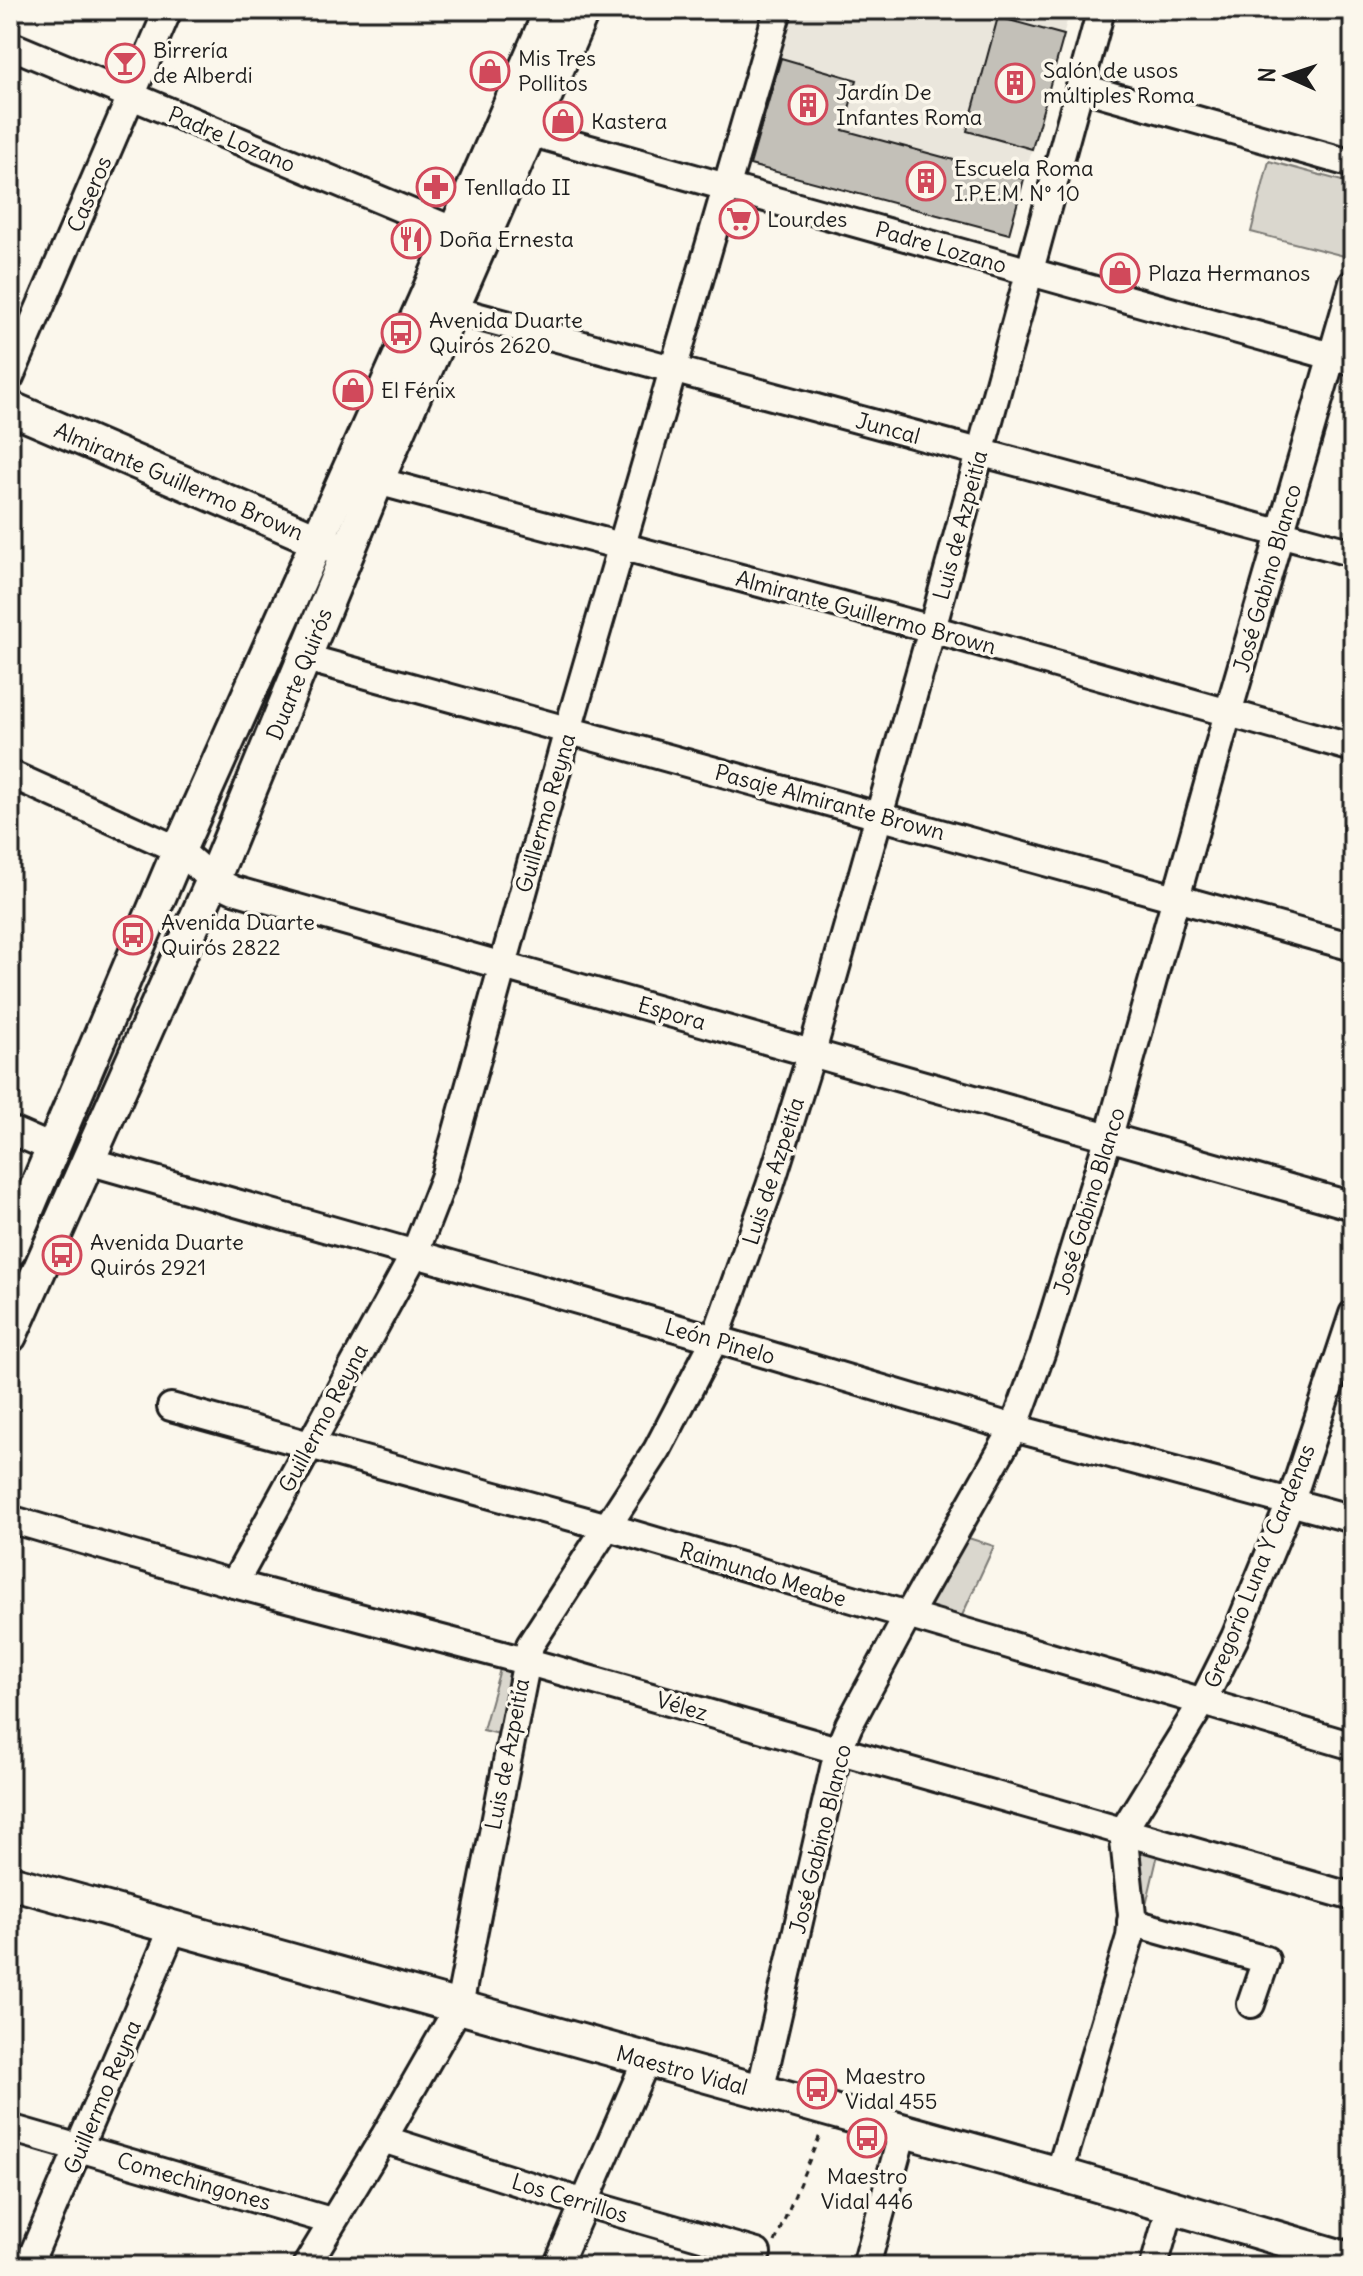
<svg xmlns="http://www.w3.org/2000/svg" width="1363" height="2276" viewBox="0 0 1363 2276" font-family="Delius,sans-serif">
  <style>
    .built { fill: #eae6dc }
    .green { fill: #dad7ce; stroke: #7b7a75; stroke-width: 2 }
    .building { fill: #c3c0b8; stroke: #1c1c1c; stroke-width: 2 }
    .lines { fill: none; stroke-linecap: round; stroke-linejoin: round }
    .minor-casing { stroke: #1c1c1c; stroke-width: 32 }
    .major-casing { stroke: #1c1c1c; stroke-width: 38 }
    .path { stroke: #1c1c1c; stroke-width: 3; stroke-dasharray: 6 6; stroke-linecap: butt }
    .minor { stroke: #fbf7ec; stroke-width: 26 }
    .major { stroke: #fbf7ec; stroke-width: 32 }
    .labels { text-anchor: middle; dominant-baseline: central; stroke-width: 7; stroke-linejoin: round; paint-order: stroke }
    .poi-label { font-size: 22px; fill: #1c1c1c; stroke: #fbf7ec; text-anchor: start }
    .street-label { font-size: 22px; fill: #1c1c1c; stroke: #fbf7ec }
  </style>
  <rect width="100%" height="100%" fill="#fbf7ec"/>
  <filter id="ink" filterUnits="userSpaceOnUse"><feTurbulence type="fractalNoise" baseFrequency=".0125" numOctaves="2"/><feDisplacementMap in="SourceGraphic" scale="16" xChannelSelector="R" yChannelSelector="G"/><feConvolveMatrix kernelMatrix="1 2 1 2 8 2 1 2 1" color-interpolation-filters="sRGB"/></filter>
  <g filter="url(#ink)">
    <polygon class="built" points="792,10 1070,10 1009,234 750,165"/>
    <g class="green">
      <polygon points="1269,161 1353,184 1353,235 1348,257 1251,232"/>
      <polygon points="962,1536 994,1546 960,1620 926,1609"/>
      <polygon points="500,1669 519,1676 507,1736 483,1730"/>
      <polygon points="1131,1841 1159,1850 1143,1918"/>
    </g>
    <g class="building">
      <polygon points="998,17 1064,35 1032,149 967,131"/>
      <polygon points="781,58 857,80 843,130 1024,179 1009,234 750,165"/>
    </g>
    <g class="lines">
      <defs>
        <g id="minor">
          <polyline points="10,45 455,231"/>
          <polyline points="1080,87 1353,164"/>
          <polyline points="529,132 1353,362"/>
          <polyline points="435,305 1353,553"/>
          <polyline points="10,377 168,10"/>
          <polyline points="377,481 932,629 1353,748"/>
          <polyline points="306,658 1353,947"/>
          <polyline points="10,774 179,850 213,880 234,890 1353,1206"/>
          <polyline points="10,1130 54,1149"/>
          <polyline points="88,1161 715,1339 1014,1428 1353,1519"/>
          <polyline points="171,1407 608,1527 1353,1746"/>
          <polyline points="10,1519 234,1584 525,1661 1353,1897"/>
          <polyline points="234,1584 414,1255 444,1178 568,730 778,10"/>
          <polyline points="1131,1922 1266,1960 1251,2004"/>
          <polyline points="760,2092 838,1751 849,1725 907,1617 1014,1428 1043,1348 1109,1136 1228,713 1353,283"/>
          <polyline points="10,2128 331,2221"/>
          <polyline points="383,2139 584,2203 757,2253"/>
          <polyline points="1059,2174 1130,1937 1132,1915 1123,1831 1202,1703 1235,1637 1291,1501 1353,1314"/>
          <polyline points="28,2266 173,1928"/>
          <polyline points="306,2266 383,2139 459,2006 530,1645 657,1450 689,1389 715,1339 770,1186 812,1052 932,629 1101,10"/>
          <polyline points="557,2266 646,2061"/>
          <polyline points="866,2266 903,2131"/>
          <polyline points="1154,2266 1171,2206"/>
        </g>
        <g id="major">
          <polyline points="10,408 338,549"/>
          <polyline points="10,1250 179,850 424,302 551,10"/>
          <polyline points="10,1336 213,880 377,481 583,10"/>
          <polyline points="10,1882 1059,2174 1353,2260"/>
        </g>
      </defs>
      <use href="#minor" class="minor-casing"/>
      <use href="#major" class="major-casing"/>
      <polyline class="path" points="775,2242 820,2135"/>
      <use href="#minor" class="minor"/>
      <use href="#major" class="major"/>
    </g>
  </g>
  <defs>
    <symbol id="bar-ring" viewBox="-11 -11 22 22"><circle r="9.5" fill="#fbf7ec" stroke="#d1495b" stroke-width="1.5"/><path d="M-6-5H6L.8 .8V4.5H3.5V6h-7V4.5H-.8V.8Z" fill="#d1495b"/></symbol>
    <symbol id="shop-ring" viewBox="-11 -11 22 22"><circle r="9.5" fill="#fbf7ec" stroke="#d1495b" stroke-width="1.5"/><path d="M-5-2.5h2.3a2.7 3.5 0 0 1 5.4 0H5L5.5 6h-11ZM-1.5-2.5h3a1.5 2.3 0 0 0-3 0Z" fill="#d1495b"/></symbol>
    <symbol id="building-ring" viewBox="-11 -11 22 22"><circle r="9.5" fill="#fbf7ec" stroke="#d1495b" stroke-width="1.5"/><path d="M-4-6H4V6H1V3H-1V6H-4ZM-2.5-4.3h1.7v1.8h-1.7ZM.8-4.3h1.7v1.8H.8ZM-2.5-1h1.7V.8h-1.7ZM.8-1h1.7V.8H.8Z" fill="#d1495b"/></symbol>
    <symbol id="pharmacy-ring" viewBox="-11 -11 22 22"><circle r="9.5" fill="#fbf7ec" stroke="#d1495b" stroke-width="1.5"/><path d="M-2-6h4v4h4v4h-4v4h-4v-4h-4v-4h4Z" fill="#d1495b"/></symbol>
    <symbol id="supermarket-ring" viewBox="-11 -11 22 22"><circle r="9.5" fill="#fbf7ec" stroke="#d1495b" stroke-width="1.5"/><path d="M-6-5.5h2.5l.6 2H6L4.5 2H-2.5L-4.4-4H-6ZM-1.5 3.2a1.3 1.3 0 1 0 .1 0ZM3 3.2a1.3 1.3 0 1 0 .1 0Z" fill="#d1495b"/></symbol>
    <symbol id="restaurant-ring" viewBox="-11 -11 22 22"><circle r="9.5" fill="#fbf7ec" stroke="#d1495b" stroke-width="1.5"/><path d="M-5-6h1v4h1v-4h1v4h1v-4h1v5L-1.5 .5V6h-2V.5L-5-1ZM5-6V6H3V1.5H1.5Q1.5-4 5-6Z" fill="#d1495b"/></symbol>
    <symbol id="bus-ring" viewBox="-11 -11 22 22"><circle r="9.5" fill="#fbf7ec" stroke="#d1495b" stroke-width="1.5"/><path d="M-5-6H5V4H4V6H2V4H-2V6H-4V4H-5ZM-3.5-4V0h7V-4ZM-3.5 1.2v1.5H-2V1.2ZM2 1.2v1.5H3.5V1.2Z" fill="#d1495b"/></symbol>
  </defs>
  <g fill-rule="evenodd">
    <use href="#bar-ring" x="103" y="41" width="44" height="44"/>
    <use href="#shop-ring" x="468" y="49" width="44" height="44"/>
    <use href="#building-ring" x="993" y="61" width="44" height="44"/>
    <use href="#building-ring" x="786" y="83" width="44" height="44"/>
    <use href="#shop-ring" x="541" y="99" width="44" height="44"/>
    <use href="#building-ring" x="904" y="159" width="44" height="44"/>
    <use href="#pharmacy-ring" x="414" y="165" width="44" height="44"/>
    <use href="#supermarket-ring" x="717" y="197" width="44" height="44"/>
    <use href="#restaurant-ring" x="389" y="217" width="44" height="44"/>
    <use href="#shop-ring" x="1098" y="251" width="44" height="44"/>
    <use href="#bus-ring" x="379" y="311" width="44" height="44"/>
    <use href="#shop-ring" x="331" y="368" width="44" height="44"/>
    <use href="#bus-ring" x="111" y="913" width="44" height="44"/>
    <use href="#bus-ring" x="40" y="1233" width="44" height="44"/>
    <use href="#bus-ring" x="795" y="2067" width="44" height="44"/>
    <use href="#bus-ring" x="845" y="2116" width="44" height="44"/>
  </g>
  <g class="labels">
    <g class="poi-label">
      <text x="153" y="50">Birrería<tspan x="153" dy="25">de Alberdi</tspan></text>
      <text x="518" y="58">Mis Tres<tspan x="518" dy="25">Pollitos</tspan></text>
      <text x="1043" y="70">Salón de usos<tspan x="1043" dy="25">múltiples Roma</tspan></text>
      <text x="836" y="92">Jardín De<tspan x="836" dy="25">Infantes Roma</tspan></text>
      <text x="591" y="121">Kastera</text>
      <text x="954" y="168">Escuela Roma<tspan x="954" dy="25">I.P.E.M. N° 10</tspan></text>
      <text x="464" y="187">Tenllado II</text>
      <text x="767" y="219">Lourdes</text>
      <text x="439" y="239">Doña Ernesta</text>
      <text x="1148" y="273">Plaza Hermanos</text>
      <text x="429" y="320">Avenida Duarte<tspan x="429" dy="25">Quirós 2620</tspan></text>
      <text x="381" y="390">El Fénix</text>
      <text x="161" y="922">Avenida Duarte<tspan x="161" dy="25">Quirós 2822</tspan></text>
      <text x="90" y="1242">Avenida Duarte<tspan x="90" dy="25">Quirós 2921</tspan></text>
      <text x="845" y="2076">Maestro<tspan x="845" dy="25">Vidal 455</tspan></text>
      <text x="867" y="2176" text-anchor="middle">Maestro<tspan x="867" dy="25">Vidal 446</tspan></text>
    </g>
    <g class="street-label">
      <text transform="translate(232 139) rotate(23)">Padre Lozano</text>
      <text transform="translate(89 194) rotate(-67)">Caseros</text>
      <text transform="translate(941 247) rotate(16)">Padre Lozano</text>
      <text transform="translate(888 428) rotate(15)">Juncal</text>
      <text transform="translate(179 481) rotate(23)">Almirante Guillermo Brown</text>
      <text transform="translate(960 525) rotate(-75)">Luis de Azpeitía</text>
      <text transform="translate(1267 578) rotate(-74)">José Gabino Blanco</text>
      <text transform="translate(866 612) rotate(15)">Almirante Guillermo Brown</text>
      <text transform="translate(299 674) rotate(-68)">Duarte Quirós</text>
      <text transform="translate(830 802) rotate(15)">Pasaje Almirante Brown</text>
      <text transform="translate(545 813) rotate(-74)">Guillermo Reyna</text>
      <text transform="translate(672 1013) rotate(16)">Espora</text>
      <text transform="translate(773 1171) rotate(-72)">Luis de Azpeitía</text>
      <text transform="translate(1089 1201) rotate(-73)">José Gabino Blanco</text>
      <text transform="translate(720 1341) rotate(16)">León Pinelo</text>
      <text transform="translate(323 1418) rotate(-62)">Guillermo Reyna</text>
      <text transform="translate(1259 1566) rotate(-68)">Gregorio Luna Y Cardenas</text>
      <text transform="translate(763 1574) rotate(17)">Raimundo Meabe</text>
      <text transform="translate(682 1706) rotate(16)">Vélez</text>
      <text transform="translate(507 1754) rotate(-79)">Luis de Azpeitía</text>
      <text transform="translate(820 1839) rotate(-76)">José Gabino Blanco</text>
      <text transform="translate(682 2070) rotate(15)">Maestro Vidal</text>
      <text transform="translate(102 2097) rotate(-67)">Guillermo Reyna</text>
      <text transform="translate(194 2181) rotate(16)">Comechingones</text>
      <text transform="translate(570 2198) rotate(17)">Los Cerrillos</text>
    </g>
  </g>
  <rect width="1363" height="2276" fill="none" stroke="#fbf7ec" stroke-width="40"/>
  <rect x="20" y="20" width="1323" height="2236" fill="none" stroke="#1c1c1c" stroke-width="3" filter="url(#ink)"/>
  <g transform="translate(1287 76) rotate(273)" stroke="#fbf7ec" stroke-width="6" paint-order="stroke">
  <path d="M0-6L14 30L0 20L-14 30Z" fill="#1c1c1c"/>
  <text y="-12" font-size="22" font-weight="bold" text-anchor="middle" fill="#1c1c1c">N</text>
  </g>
</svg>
